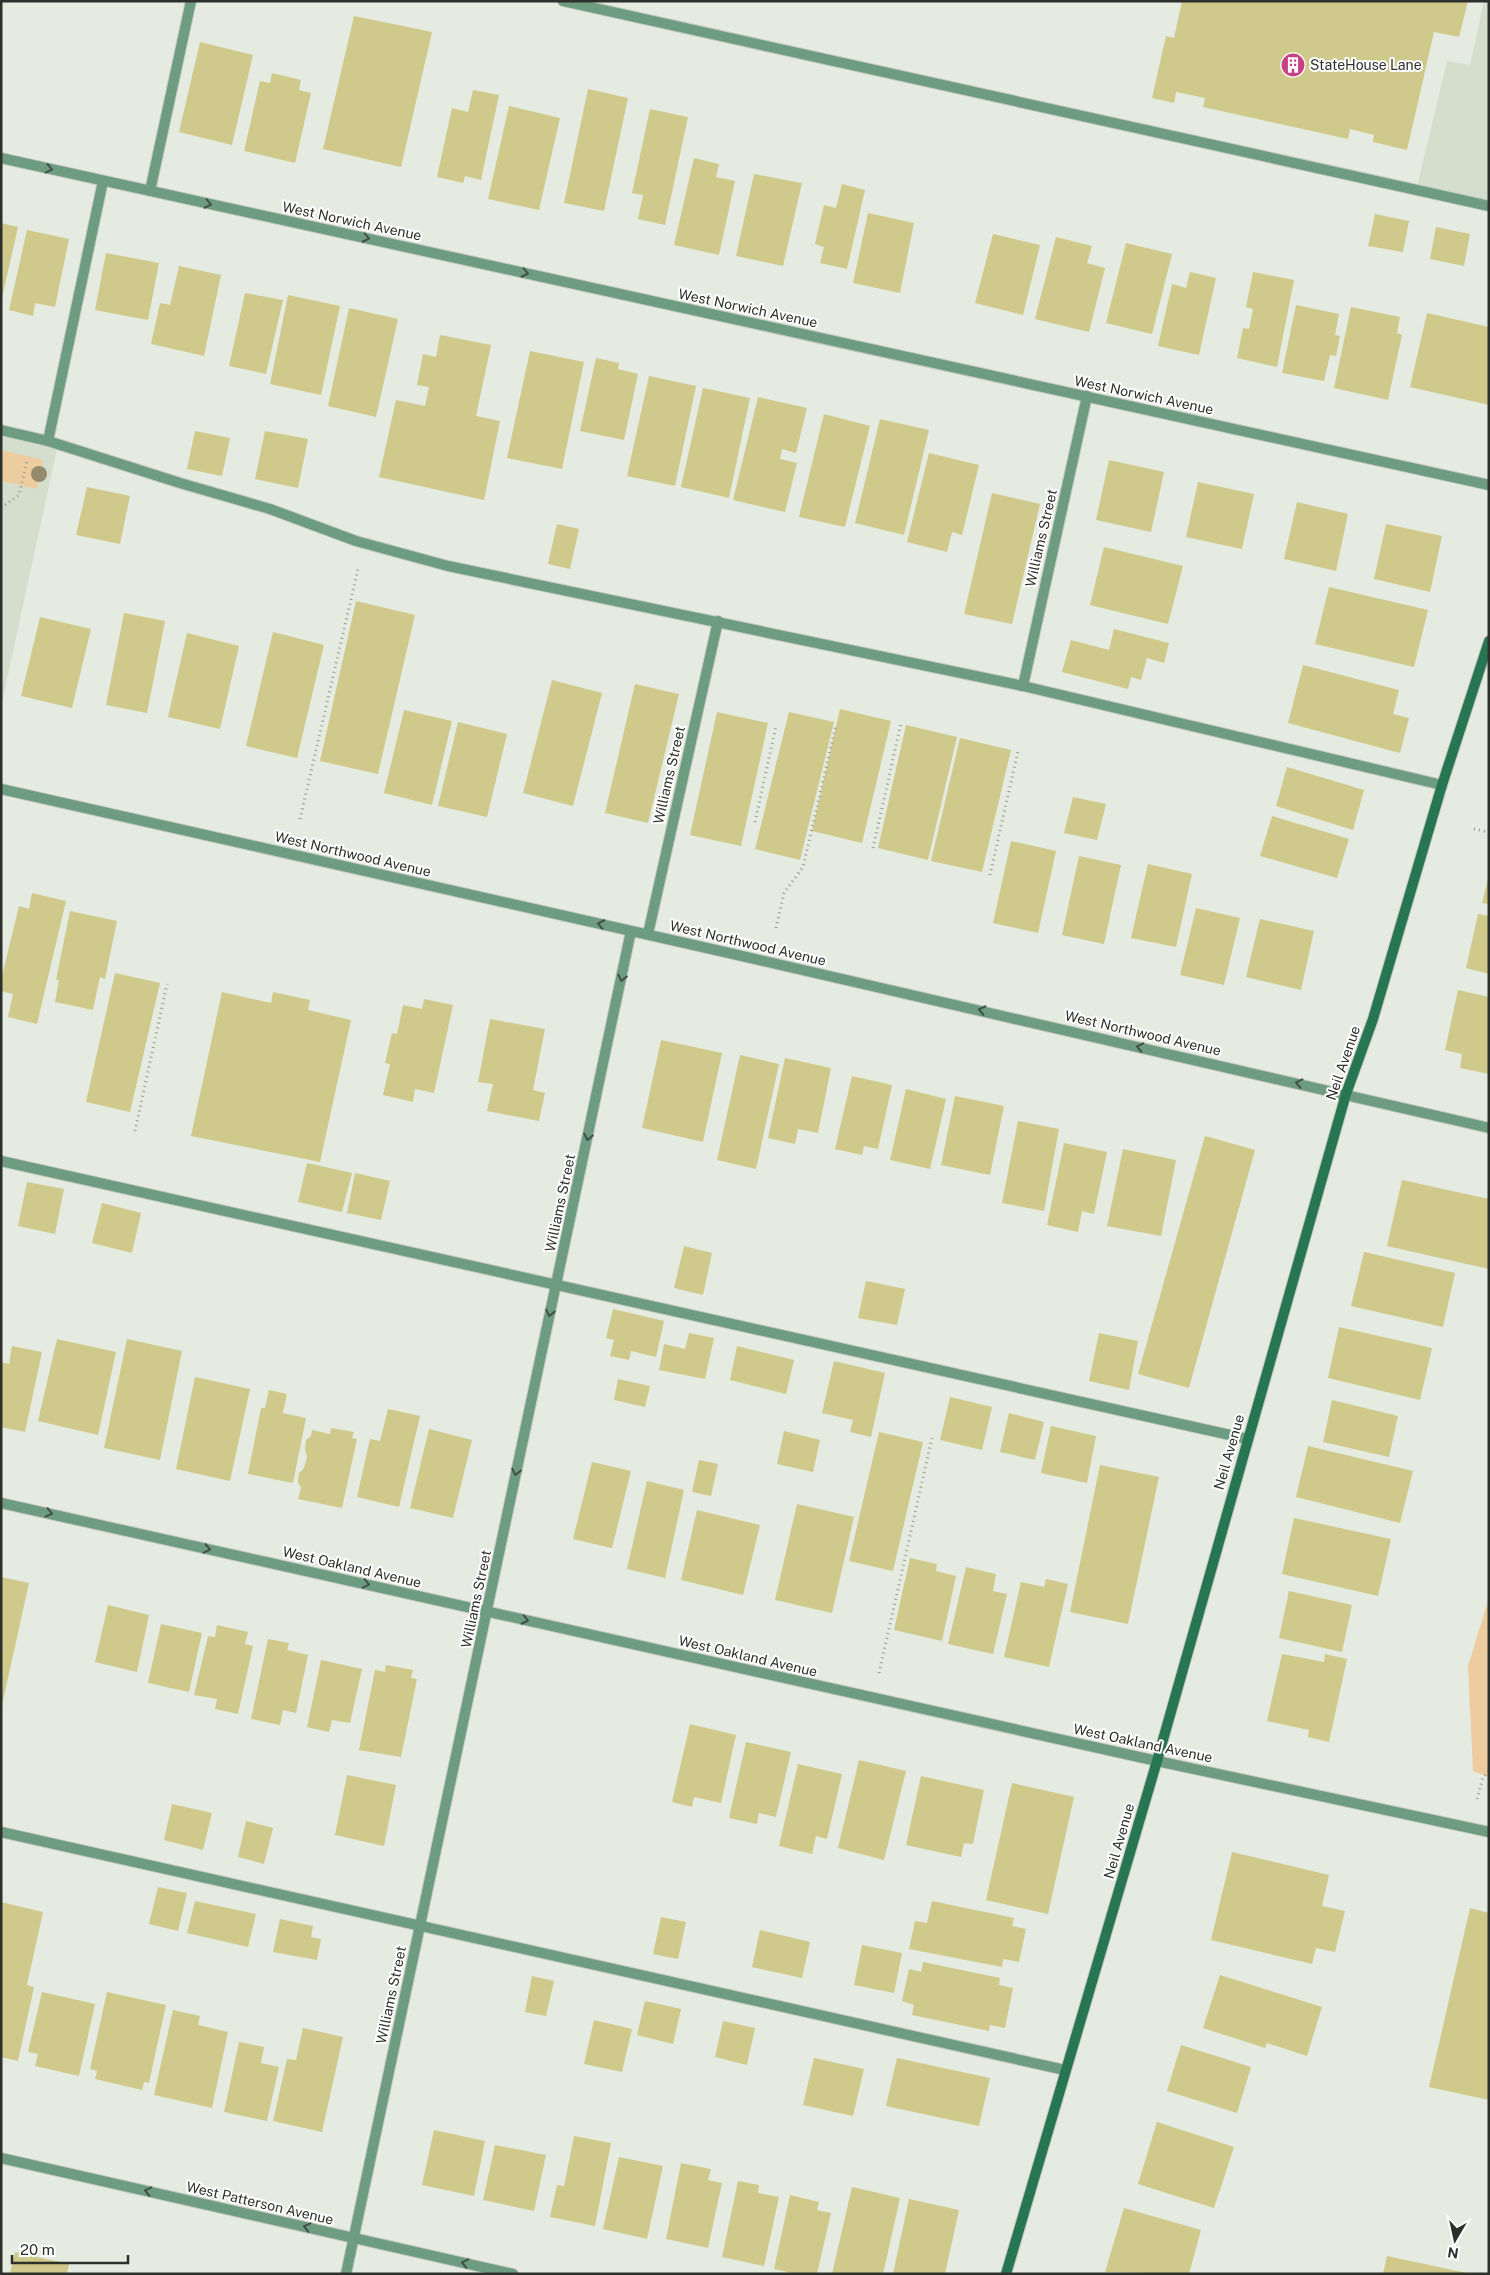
<svg xmlns="http://www.w3.org/2000/svg" width="1490" height="2275" viewBox="0 0 1490 2275" font-family="'Public Sans',sans-serif">
  <style>
    .built { fill: #d4decd }
    .green { fill: #edcda0 }
    .building { fill: #cfca8b }
    .lines { fill: none; stroke-linecap: round; stroke-linejoin: round }
    .lane-casing { stroke: #c4c9c0; stroke-width: 12 }
    .street-casing { stroke: #c4c9c0; stroke-width: 12 }
    .secondary-casing { stroke: #c4c9c0; stroke-width: 12 }
    .path { stroke: #979b93; stroke-width: 3; stroke-dasharray: 1 4; stroke-linecap: butt }
    .lane { stroke: #6d9c81; stroke-width: 10 }
    .street { stroke: #6d9c81; stroke-width: 10 }
    .secondary { stroke: #287651; stroke-width: 10 }
    .tree { fill: #968a6e }
    .oneway { stroke: #415046 }
    .labels { text-anchor: middle; dominant-baseline: central; stroke-width: 4; stroke-linejoin: round; paint-order: stroke }
    .poi-label { font-size: 14px; fill: #2e302c; stroke: #fff; text-anchor: start }
    .street-label { font-size: 14px; fill: #2e302c; stroke: #fff }
  </style>
  <rect width="100%" height="100%" fill="#e5ebe0"/>
  <g class="built">
    <polygon points="1484,1 1489,1 1489,208 1416,191 1447,61 1470,65"/>
    <polygon points="1,430 58,444 1,707"/>
  </g>
  <g class="green">
    <polygon points="1,450 43,460 37,489 1,481"/>
    <polygon points="1489,1598 1489,1777 1473,1771 1468,1666"/>
  </g>
  <g class="building">
    <polygon points="1182,1 1468,1 1459,37 1434,32 1407,150 1373,142 1374,135 1350,129 1348,139 1203,107 1205,98 1176,92 1174,103 1152,98 1166,36 1174,38"/>
    <polygon points="354,16 432,32 401,167 323,149"/>
    <polygon points="200,42 253,55 232,145 179,132"/>
    <polygon points="272,73 301,80 299,90 311,93 295,163 244,151 260,81 270,83"/>
    <polygon points="588,89 628,98 604,211 564,203"/>
    <polygon points="473,90 499,95 481,180 465,176 463,183 437,177 452,108 468,112"/>
    <polygon points="509,106 560,118 539,210 488,199"/>
    <polygon points="650,109 688,117 665,225 638,219 643,195 632,193"/>
    <polygon points="694,158 719,164 716,177 735,181 719,255 674,245"/>
    <polygon points="754,174 802,183 783,266 736,256"/>
    <polygon points="842,184 865,190 847,269 820,263 824,247 815,244 824,205 836,208"/>
    <polygon points="868,213 914,223 900,293 853,283"/>
    <polygon points="1375,214 1409,221 1403,252 1368,246"/>
    <polygon points="1,223 18,227 2,298 1,297"/>
    <polygon points="1436,227 1470,234 1464,266 1430,259"/>
    <polygon points="27,230 69,239 55,307 35,303 33,316 9,310"/>
    <polygon points="993,234 1040,245 1023,315 975,303"/>
    <polygon points="1056,237 1092,246 1087,263 1105,268 1089,332 1035,319"/>
    <polygon points="1126,243 1172,254 1152,334 1106,323"/>
    <polygon points="106,253 159,263 148,320 95,310"/>
    <polygon points="179,266 221,275 204,356 151,344 160,303 170,305"/>
    <polygon points="1190,272 1216,278 1199,355 1158,346 1172,284 1186,288"/>
    <polygon points="1253,272 1294,280 1277,367 1237,358 1243,328 1249,329 1253,309 1246,307"/>
    <polygon points="245,293 283,300 266,374 229,366"/>
    <polygon points="288,295 340,306 321,395 270,384"/>
    <polygon points="1296,305 1339,314 1335,335 1340,336 1336,356 1330,355 1324,381 1282,373"/>
    <polygon points="1351,307 1400,317 1397,333 1402,335 1388,400 1334,388"/>
    <polygon points="349,308 398,319 376,417 328,406"/>
    <polygon points="1427,313 1489,327 1489,405 1410,387"/>
    <polygon points="440,335 491,345 476,416 500,421 484,500 379,477 396,400 425,406 429,387 417,385 423,354 436,357"/>
    <polygon points="530,351 584,362 562,469 507,458"/>
    <polygon points="596,358 619,363 618,369 638,374 624,440 580,431"/>
    <polygon points="649,376 696,386 675,486 627,476"/>
    <polygon points="703,388 750,398 729,498 681,487"/>
    <polygon points="758,397 807,408 796,453 782,449 780,459 797,463 785,512 733,500"/>
    <polygon points="824,414 870,426 845,527 799,517"/>
    <polygon points="880,419 929,430 904,535 855,523"/>
    <polygon points="195,431 230,438 222,476 187,469"/>
    <polygon points="265,431 308,439 298,488 255,479"/>
    <polygon points="929,453 979,465 962,535 952,532 947,552 907,542"/>
    <polygon points="1109,460 1164,472 1151,532 1096,520"/>
    <polygon points="1198,482 1254,494 1242,549 1186,537"/>
    <polygon points="87,487 130,496 120,544 76,535"/>
    <polygon points="992,493 1040,504 1012,624 964,614"/>
    <polygon points="1297,502 1348,514 1336,571 1284,559"/>
    <polygon points="557,524 579,529 570,569 548,564"/>
    <polygon points="1386,524 1442,536 1430,592 1374,579"/>
    <polygon points="1104,547 1183,566 1168,624 1090,605"/>
    <polygon points="1329,587 1428,610 1414,667 1315,644"/>
    <polygon points="356,601 415,615 378,774 320,761"/>
    <polygon points="124,613 165,621 147,713 106,705"/>
    <polygon points="40,617 91,629 72,708 21,696"/>
    <polygon points="1114,629 1169,643 1164,663 1147,658 1141,680 1131,677 1128,689 1062,672 1071,640 1109,650"/>
    <polygon points="273,632 324,645 297,758 246,746"/>
    <polygon points="187,633 239,646 220,729 168,717"/>
    <polygon points="1303,665 1399,690 1393,714 1409,718 1400,753 1288,723"/>
    <polygon points="552,680 602,693 573,806 523,793"/>
    <polygon points="635,684 679,694 648,823 605,813"/>
    <polygon points="840,709 891,721 862,843 812,831"/>
    <polygon points="404,710 452,721 432,805 384,793"/>
    <polygon points="717,712 768,723 741,846 690,835"/>
    <polygon points="789,712 834,722 800,860 755,849"/>
    <polygon points="458,722 507,734 487,817 438,806"/>
    <polygon points="906,725 957,737 928,860 878,848"/>
    <polygon points="960,738 1011,750 982,872 931,861"/>
    <polygon points="1287,767 1364,790 1353,830 1276,806"/>
    <polygon points="1073,797 1106,804 1097,840 1064,833"/>
    <polygon points="1272,816 1349,839 1337,878 1260,856"/>
    <polygon points="1011,841 1056,851 1038,933 993,923"/>
    <polygon points="1079,856 1121,865 1104,944 1062,935"/>
    <polygon points="1148,864 1192,874 1176,947 1131,938"/>
    <polygon points="1488,879 1489,879 1489,904 1482,903"/>
    <polygon points="32,893 66,901 37,1024 8,1017 13,994 1,991 1,980 19,906 29,909"/>
    <polygon points="1196,908 1240,918 1224,985 1180,975"/>
    <polygon points="70,911 117,921 105,979 100,977 93,1010 55,1002 59,980 56,980"/>
    <polygon points="1478,914 1489,916 1489,974 1466,968"/>
    <polygon points="1260,919 1314,931 1301,990 1246,977"/>
    <polygon points="115,973 160,983 130,1112 86,1102"/>
    <polygon points="1458,990 1489,997 1489,1074 1460,1068 1462,1054 1445,1050"/>
    <polygon points="222,992 271,1003 273,992 310,1000 308,1010 351,1020 320,1162 191,1136"/>
    <polygon points="424,999 453,1005 434,1093 415,1089 413,1102 383,1095 390,1064 385,1063 392,1033 397,1034 403,1005 422,1009"/>
    <polygon points="490,1019 545,1029 533,1090 545,1093 539,1121 487,1111 493,1084 478,1082"/>
    <polygon points="661,1040 722,1053 703,1142 642,1128"/>
    <polygon points="740,1055 779,1064 756,1169 717,1160"/>
    <polygon points="785,1058 831,1068 818,1133 798,1129 795,1144 768,1138"/>
    <polygon points="852,1076 892,1085 878,1149 864,1146 862,1155 835,1149"/>
    <polygon points="906,1089 946,1099 930,1169 890,1160"/>
    <polygon points="955,1096 1004,1106 990,1175 941,1165"/>
    <polygon points="1018,1121 1059,1129 1044,1211 1002,1203"/>
    <polygon points="1205,1136 1255,1150 1189,1388 1138,1374"/>
    <polygon points="1064,1143 1107,1152 1094,1214 1082,1211 1078,1232 1047,1225"/>
    <polygon points="1123,1149 1176,1160 1161,1236 1107,1226"/>
    <polygon points="307,1163 352,1173 342,1212 298,1202"/>
    <polygon points="355,1173 390,1181 381,1220 347,1213"/>
    <polygon points="1402,1180 1489,1199 1489,1269 1387,1246"/>
    <polygon points="27,1182 64,1189 55,1234 18,1226"/>
    <polygon points="102,1203 141,1213 132,1253 92,1243"/>
    <polygon points="684,1246 712,1253 703,1295 674,1288"/>
    <polygon points="1364,1252 1455,1273 1443,1327 1351,1306"/>
    <polygon points="866,1281 905,1289 897,1325 858,1318"/>
    <polygon points="613,1309 664,1321 656,1357 631,1351 629,1360 610,1356 614,1340 606,1338"/>
    <polygon points="1339,1327 1432,1348 1420,1400 1328,1378"/>
    <polygon points="689,1333 714,1338 705,1379 659,1370 664,1344 685,1349"/>
    <polygon points="1099,1333 1138,1341 1129,1390 1089,1381"/>
    <polygon points="57,1339 116,1352 98,1435 38,1421"/>
    <polygon points="127,1339 182,1351 160,1460 104,1448"/>
    <polygon points="12,1346 42,1352 25,1432 1,1427 1,1362 9,1364"/>
    <polygon points="737,1346 794,1360 786,1394 730,1380"/>
    <polygon points="834,1361 885,1373 871,1437 850,1432 853,1420 822,1413"/>
    <polygon points="195,1377 250,1389 230,1481 176,1469"/>
    <polygon points="618,1379 650,1386 645,1407 614,1400"/>
    <polygon points="269,1390 287,1394 283,1413 306,1418 293,1483 248,1474 261,1408 265,1408"/>
    <polygon points="950,1397 992,1407 982,1450 940,1440"/>
    <polygon points="1332,1400 1398,1416 1389,1457 1323,1442"/>
    <polygon points="388,1409 420,1416 399,1507 357,1497 370,1439 380,1441"/>
    <polygon points="1009,1413 1044,1422 1035,1460 1000,1452"/>
    <polygon points="1051,1426 1096,1436 1087,1483 1041,1473"/>
    <polygon points="331,1428 354,1432 352,1438 357,1439 342,1508 298,1499 301,1488 298,1482 299,1473 304,1468 307,1457 305,1450 306,1440 311,1436 312,1430 330,1434"/>
    <polygon points="429,1429 472,1440 453,1518 410,1508"/>
    <polygon points="784,1431 820,1440 813,1472 777,1464"/>
    <polygon points="879,1432 923,1442 893,1571 849,1561"/>
    <polygon points="1308,1446 1413,1471 1400,1523 1296,1497"/>
    <polygon points="699,1460 718,1464 711,1496 692,1492"/>
    <polygon points="592,1462 631,1471 612,1548 573,1539"/>
    <polygon points="1100,1465 1159,1477 1128,1624 1070,1612"/>
    <polygon points="647,1481 684,1490 665,1578 627,1569"/>
    <polygon points="797,1504 854,1517 832,1613 775,1600"/>
    <polygon points="697,1510 760,1525 743,1595 681,1580"/>
    <polygon points="1294,1518 1391,1539 1378,1596 1282,1574"/>
    <polygon points="910,1558 937,1564 936,1571 956,1576 942,1641 894,1630"/>
    <polygon points="966,1567 996,1574 993,1591 1007,1594 993,1654 948,1644"/>
    <polygon points="1,1577 29,1583 2,1705 1,1705"/>
    <polygon points="1046,1579 1068,1584 1049,1667 1004,1657 1021,1582 1044,1587"/>
    <polygon points="1289,1591 1352,1605 1342,1652 1279,1638"/>
    <polygon points="108,1605 149,1615 137,1672 95,1662"/>
    <polygon points="161,1624 202,1633 189,1692 148,1683"/>
    <polygon points="217,1625 248,1632 245,1644 253,1646 238,1714 215,1709 217,1699 194,1695 208,1636 215,1637"/>
    <polygon points="268,1639 289,1643 287,1650 308,1655 296,1713 283,1710 280,1725 251,1719"/>
    <polygon points="1282,1654 1324,1662 1325,1654 1347,1659 1329,1742 1308,1737 1309,1730 1267,1721"/>
    <polygon points="321,1660 362,1669 350,1723 332,1720 329,1732 307,1727"/>
    <polygon points="386,1665 413,1670 411,1678 417,1679 401,1757 359,1750 375,1670 385,1672"/>
    <polygon points="690,1724 736,1735 721,1803 694,1797 692,1807 672,1802"/>
    <polygon points="746,1742 791,1752 776,1817 759,1813 757,1824 729,1818"/>
    <polygon points="859,1760 906,1771 884,1860 838,1848"/>
    <polygon points="798,1764 842,1774 827,1839 816,1836 812,1854 779,1846"/>
    <polygon points="347,1775 396,1785 384,1846 335,1835"/>
    <polygon points="921,1776 984,1790 973,1844 964,1843 961,1857 906,1845"/>
    <polygon points="1012,1783 1074,1797 1048,1914 986,1900"/>
    <polygon points="172,1804 212,1813 203,1850 164,1840"/>
    <polygon points="246,1821 273,1828 264,1864 238,1857"/>
    <polygon points="1232,1852 1329,1875 1322,1906 1345,1911 1335,1952 1316,1948 1312,1964 1211,1940"/>
    <polygon points="158,1887 187,1893 178,1931 149,1924"/>
    <polygon points="195,1901 256,1914 248,1947 187,1933"/>
    <polygon points="932,1901 1014,1918 1012,1926 1026,1929 1019,1962 1003,1959 1002,1967 909,1949 915,1921 927,1923"/>
    <polygon points="1,1902 43,1912 27,1985 34,1987 18,2061 1,2057"/>
    <polygon points="1470,1908 1489,1913 1489,2100 1429,2087"/>
    <polygon points="661,1917 686,1922 678,1959 653,1954"/>
    <polygon points="280,1919 313,1926 311,1937 321,1939 317,1960 273,1952"/>
    <polygon points="760,1930 810,1942 802,1978 752,1967"/>
    <polygon points="862,1945 902,1953 894,1993 854,1985"/>
    <polygon points="923,1962 1000,1978 999,1985 1013,1988 1005,2028 990,2025 989,2031 912,2015 914,2005 902,2001 909,1969 921,1972"/>
    <polygon points="1220,1975 1322,2007 1307,2056 1267,2043 1265,2048 1203,2028"/>
    <polygon points="532,1976 554,1981 546,2016 525,2012"/>
    <polygon points="42,1992 95,2004 79,2076 35,2066 38,2054 28,2052"/>
    <polygon points="107,1992 166,2005 149,2083 144,2082 142,2090 95,2079 97,2071 90,2069"/>
    <polygon points="645,2001 681,2009 673,2044 637,2035"/>
    <polygon points="173,2010 200,2016 198,2025 228,2032 212,2108 154,2095"/>
    <polygon points="594,2020 632,2029 622,2072 584,2064"/>
    <polygon points="723,2021 755,2028 747,2065 715,2057"/>
    <polygon points="303,2028 343,2037 322,2132 273,2121 287,2059 296,2060"/>
    <polygon points="239,2042 264,2047 261,2063 279,2067 267,2121 224,2112"/>
    <polygon points="1181,2045 1251,2067 1237,2113 1167,2091"/>
    <polygon points="814,2058 864,2069 853,2116 803,2105"/>
    <polygon points="897,2058 990,2078 979,2126 886,2106"/>
    <polygon points="1157,2122 1234,2147 1214,2208 1138,2184"/>
    <polygon points="434,2130 485,2141 474,2196 422,2185"/>
    <polygon points="574,2136 611,2143 595,2226 550,2217 557,2185 564,2186"/>
    <polygon points="495,2145 546,2155 534,2211 483,2200"/>
    <polygon points="619,2157 663,2166 647,2239 603,2229"/>
    <polygon points="681,2163 711,2169 708,2180 722,2183 708,2248 666,2239"/>
    <polygon points="738,2181 759,2185 758,2193 779,2197 764,2266 722,2257"/>
    <polygon points="852,2187 900,2198 883,2274 832,2274"/>
    <polygon points="790,2195 819,2202 817,2210 831,2213 817,2274 796,2274 774,2269"/>
    <polygon points="909,2199 959,2210 945,2274 893,2274"/>
    <polygon points="1124,2208 1201,2230 1189,2274 1105,2272"/>
    <polygon points="15,2252 69,2264 67,2274 10,2274"/>
    <polygon points="1387,2256 1467,2273 1467,2274 1383,2274"/>
  </g>
  <g class="lines">
    <defs>
      <g id="lane">
        <polyline points="563,1 1489,206"/>
        <polyline points="150,191 191,1"/>
        <polyline points="1,430 48,441 180,483 270,509 356,541 448,566 1023,686 1442,785"/>
        <polyline points="48,441 103,181"/>
        <polyline points="1023,686 1087,396"/>
        <polyline points="648,934 718,621"/>
        <polyline points="1,1161 1248,1439"/>
        <polyline points="1,1832 1065,2070"/>
      </g>
      <g id="street">
        <polyline points="1,158 1489,485"/>
        <polyline points="1,789 729,953 1489,1128"/>
        <polyline points="1,1503 1157,1761 1489,1832"/>
        <polyline points="1,2158 513,2274"/>
        <polyline points="346,2274 631,931"/>
      </g>
      <polyline id="secondary" points="1006,2274 1157,1761 1346,1094 1373,1019 1442,785 1489,641"/>
    </defs>
    <use href="#lane" class="lane-casing"/>
    <use href="#street" class="street-casing"/>
    <use href="#secondary" class="secondary-casing"/>
    <g class="path">
      <polyline points="1,508 19,495 27,461"/>
      <polyline points="300,819 358,569"/>
      <polyline points="755,822 776,726"/>
      <polyline points="1474,829 1489,832"/>
      <polyline points="873,848 901,723"/>
      <polyline points="990,875 1018,751"/>
      <polyline points="776,928 784,893 803,867 836,724"/>
      <polyline points="135,1131 167,984"/>
      <polyline points="879,1673 932,1438"/>
      <polyline points="1477,1799 1483,1777 1489,1771"/>
    </g>
    <use href="#lane" class="lane"/>
    <use href="#street" class="street"/>
    <use href="#secondary" class="secondary"/>
  </g>
  <circle class="tree" cx="39" cy="474" r="8"/>
  <defs><path id="oneway-chevron" d="M-2-3.5L2.5 0L-2 3.5" fill="none" stroke-width="1.6" stroke-linecap="round" stroke-linejoin="round" transform="scale(1.25)"/></defs>
  <g class="oneway">
    <use href="#oneway-chevron" transform="translate(49 169) rotate(13)"/>
    <use href="#oneway-chevron" transform="translate(208 204) rotate(12)"/>
    <use href="#oneway-chevron" transform="translate(366 238) rotate(12)"/>
    <use href="#oneway-chevron" transform="translate(525 273) rotate(12)"/>
    <use href="#oneway-chevron" transform="translate(601 924) rotate(-168)"/>
    <use href="#oneway-chevron" transform="translate(622 978) rotate(102)"/>
    <use href="#oneway-chevron" transform="translate(982 1010) rotate(-167)"/>
    <use href="#oneway-chevron" transform="translate(1140 1047) rotate(-167)"/>
    <use href="#oneway-chevron" transform="translate(1299 1083) rotate(-167)"/>
    <use href="#oneway-chevron" transform="translate(588 1137) rotate(102)"/>
    <use href="#oneway-chevron" transform="translate(550 1313) rotate(102)"/>
    <use href="#oneway-chevron" transform="translate(516 1472) rotate(102)"/>
    <use href="#oneway-chevron" transform="translate(49 1513) rotate(13)"/>
    <use href="#oneway-chevron" transform="translate(207 1549) rotate(13)"/>
    <use href="#oneway-chevron" transform="translate(366 1584) rotate(13)"/>
    <use href="#oneway-chevron" transform="translate(525 1620) rotate(12)"/>
    <use href="#oneway-chevron" transform="translate(148 2191) rotate(-167)"/>
    <use href="#oneway-chevron" transform="translate(307 2227) rotate(-167)"/>
    <use href="#oneway-chevron" transform="translate(465 2263) rotate(-167)"/>
  </g>
  <defs>
    <symbol id="building-disc" viewBox="-11 -11 22 22"><circle r="9.5" fill="#c64182" stroke="#fff"/><path d="M-4-6H4V6H1V3H-1V6H-4ZM-2.5-4.3h1.7v1.8h-1.7ZM.8-4.3h1.7v1.8H.8ZM-2.5-1h1.7V.8h-1.7ZM.8-1h1.7V.8H.8Z" fill="#fff"/></symbol>
  </defs>
  <g fill-rule="evenodd">
    <use href="#building-disc" x="1279" y="51" width="28" height="28"/>
  </g>
  <g class="labels">
    <g class="poi-label">
      <text x="1310" y="65">StateHouse Lane</text>
    </g>
    <g class="street-label">
      <text transform="translate(352 221) rotate(12)">West Norwich Avenue</text>
      <text transform="translate(748 308) rotate(12)">West Norwich Avenue</text>
      <text transform="translate(1144 395) rotate(12)">West Norwich Avenue</text>
      <text transform="translate(1041 538) rotate(-77)">Williams Street</text>
      <text transform="translate(669 775) rotate(-77)">Williams Street</text>
      <text transform="translate(353 854) rotate(13)">West Northwood Avenue</text>
      <text transform="translate(748 943) rotate(13)">West Northwood Avenue</text>
      <text transform="translate(1143 1033) rotate(13)">West Northwood Avenue</text>
      <text transform="translate(1343 1063) rotate(-71)">Neil Avenue</text>
      <text transform="translate(560 1203) rotate(-78)">Williams Street</text>
      <text transform="translate(1229 1452) rotate(-74)">Neil Avenue</text>
      <text transform="translate(352 1567) rotate(13)">West Oakland Avenue</text>
      <text transform="translate(476 1599) rotate(-78)">Williams Street</text>
      <text transform="translate(748 1656) rotate(13)">West Oakland Avenue</text>
      <text transform="translate(1143 1743) rotate(12)">West Oakland Avenue</text>
      <text transform="translate(1119 1841) rotate(-74)">Neil Avenue</text>
      <text transform="translate(391 1995) rotate(-78)">Williams Street</text>
      <text transform="translate(260 2203) rotate(13)">West Patterson Avenue</text>
    </g>
  </g>
  <rect width="1490" height="2275" fill="none" stroke="#2e302c" stroke-width="5"/>
  <g transform="translate(1455 2240) rotate(189)" stroke="#ffffff" stroke-width="4" paint-order="stroke">
  <path d="M0-4L9 19L0 12L-9 19Z" fill="#2e302c"/>
  <text y="-8" font-size="14" font-weight="bold" text-anchor="middle" fill="#2e302c">N</text>
  </g>
  <path d="M12 2255v8h116v-8" fill="none" stroke="#2e302c" stroke-width="2.5"/>
  <text x="20" y="2255" font-size="15" fill="#2e302c" stroke="#ffffff" stroke-width="4" paint-order="stroke">20 m</text>
</svg>
